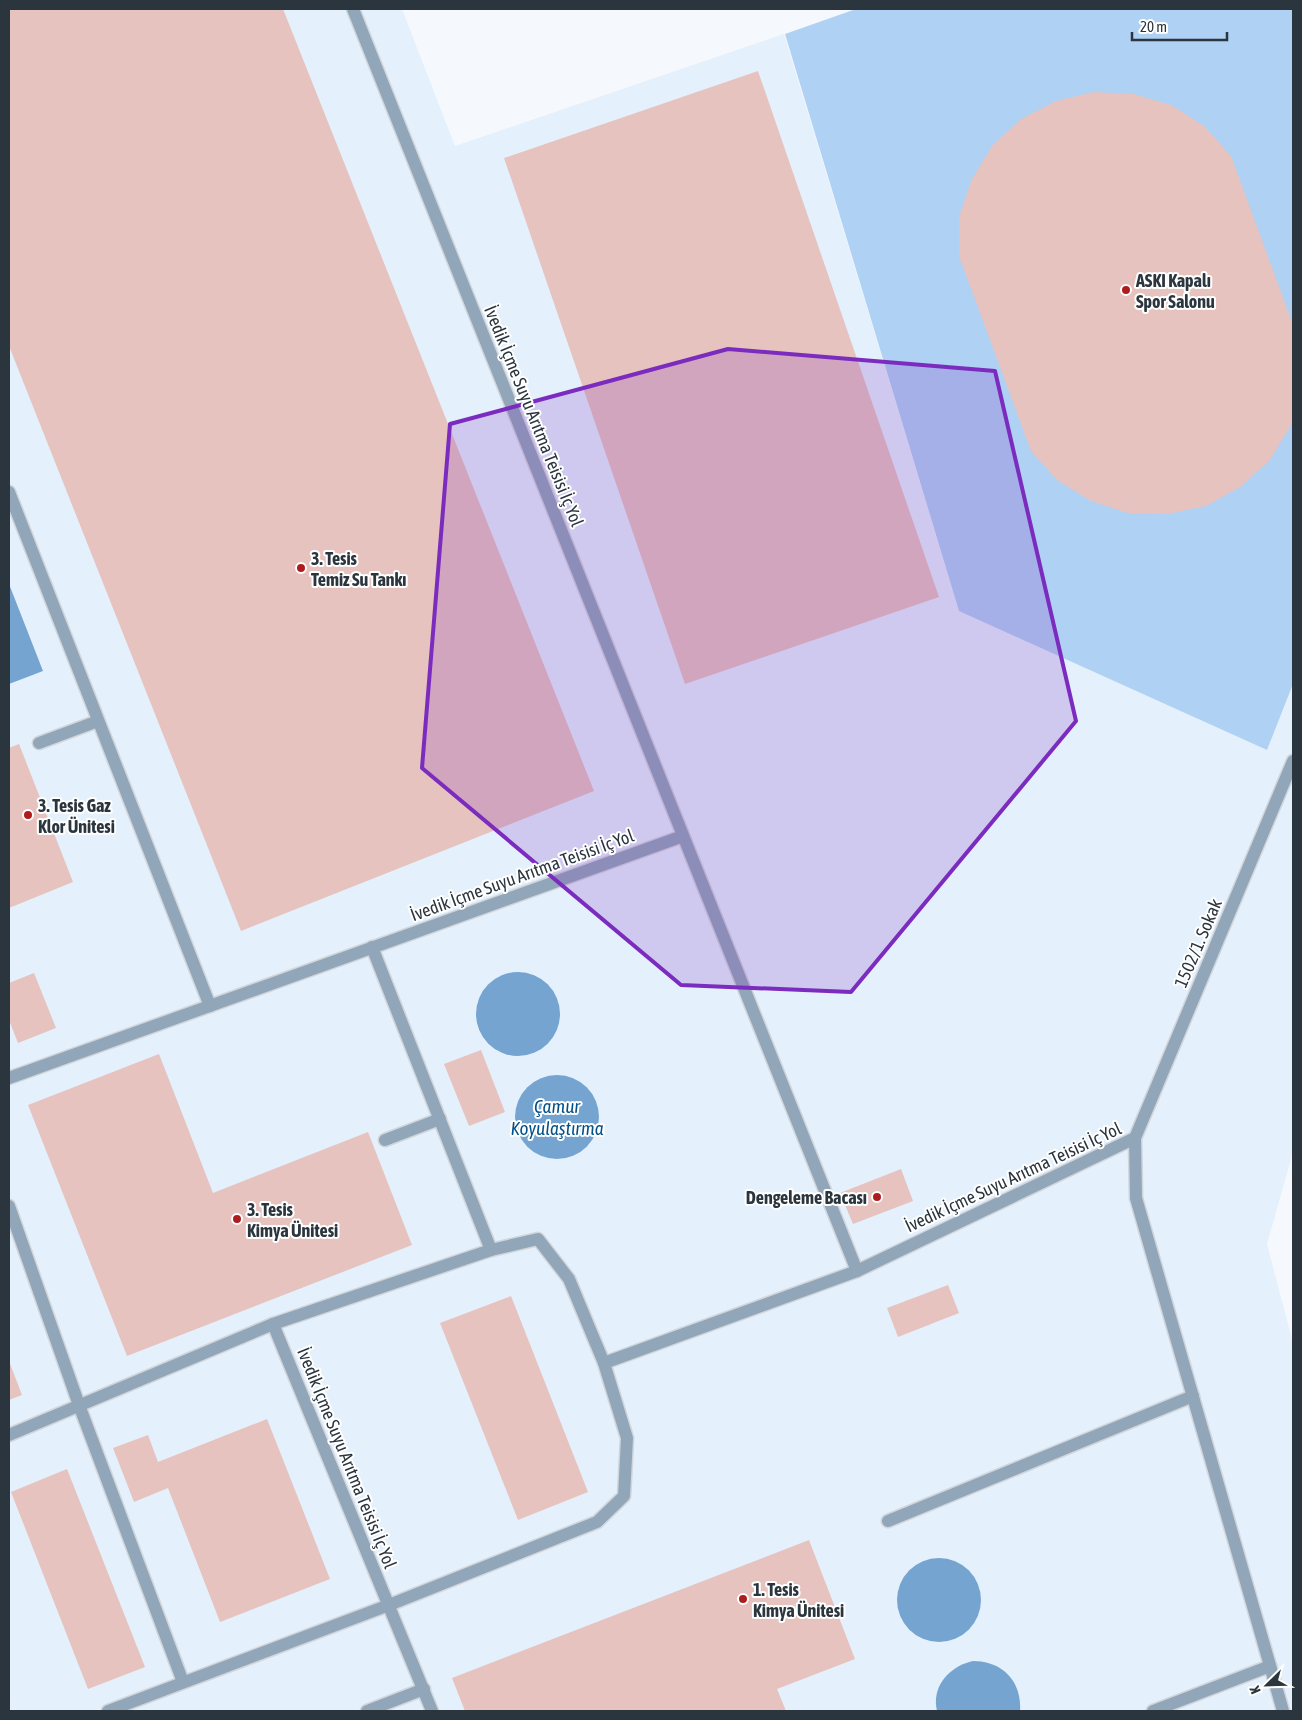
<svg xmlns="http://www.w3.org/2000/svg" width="1302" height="1720" viewBox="0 0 1302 1720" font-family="'Asap Condensed',sans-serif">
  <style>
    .built { fill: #e4f0fc }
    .green { fill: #afd1f3 }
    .water { fill: #75a4d0 }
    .building { fill: #e6c3be }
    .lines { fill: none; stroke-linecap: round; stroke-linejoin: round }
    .service-casing { stroke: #d1d6db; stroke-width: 15 }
    .service { stroke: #92a6ba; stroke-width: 12 }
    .marked { fill: #7b2cbf; fill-opacity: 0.2; stroke: #7b2cbf; stroke-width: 4; stroke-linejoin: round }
    .poi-dot { fill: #ae1d1d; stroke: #fff; stroke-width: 2 }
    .labels { text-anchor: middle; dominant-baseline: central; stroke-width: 4; stroke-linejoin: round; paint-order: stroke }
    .poi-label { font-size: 18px; font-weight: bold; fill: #2b353e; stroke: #fff; text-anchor: start }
    .street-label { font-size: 18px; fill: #2b353e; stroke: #fff }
    .water-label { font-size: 19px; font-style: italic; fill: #035188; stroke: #fff }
  </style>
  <rect width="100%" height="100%" fill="#f5f9fe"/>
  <polygon class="built" points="9,9 402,9 455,146 784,34 959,611 1267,750 1293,684 1293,1152 1267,1244 1293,1343 1293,1711 9,1711"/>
  <polygon class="green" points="856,9 1293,9 1293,684 1267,750 959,611 785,34"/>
  <g class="water">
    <polygon points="9,584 43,671 9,684"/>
    <circle cx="518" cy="1014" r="42"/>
    <circle cx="557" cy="1117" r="42"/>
    <circle cx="939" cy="1600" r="42"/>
    <path d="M 973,1661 C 1003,1661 1022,1682 1020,1711 L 937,1711 C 931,1686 950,1666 973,1661 Z"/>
  </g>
  <g class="building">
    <polygon points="9,9 283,9 594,791 241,931 9,346"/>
    <polygon points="758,71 939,597 685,684 504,158"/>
    <polygon points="1094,92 1133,94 1171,105 1204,126 1231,156 1293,325 1293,416 1290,427 1269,461 1240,487 1206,506 1167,514 1128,513 1091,501 1057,480 1031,451 959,256 959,217 972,179 992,146 1021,119 1056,101"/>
    <polygon points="19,744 73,882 9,908 9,748"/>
    <polygon points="34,973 56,1028 18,1043 9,1020 9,983"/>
    <polygon points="481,1050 505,1112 469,1126 444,1064"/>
    <polygon points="159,1054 213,1193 368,1132 412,1245 127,1356 28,1105"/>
    <polygon points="901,1169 913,1201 853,1224 840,1193"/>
    <polygon points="948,1285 959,1313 898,1337 887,1308"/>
    <polygon points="511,1296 588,1492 518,1520 440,1323"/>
    <polygon points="9,1361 22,1395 9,1400"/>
    <polygon points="267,1419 330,1579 220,1622 168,1488 134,1502 113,1448 148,1435 158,1462"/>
    <polygon points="67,1469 145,1667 88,1689 11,1492"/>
    <polygon points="809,1540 855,1659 777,1689 786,1711 465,1711 452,1678"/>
  </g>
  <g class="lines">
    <defs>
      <g id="service">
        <polyline points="353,9 857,1271"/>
        <polyline points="9,492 210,1006"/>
        <polyline points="39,743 98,721"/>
        <polyline points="372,947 491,1250"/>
        <polyline points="9,1078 683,836"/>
        <polyline points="385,1140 440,1119"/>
        <polyline points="9,1206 79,1405 183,1682"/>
        <polyline points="273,1324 432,1711"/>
        <polyline points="604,1363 857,1271 1135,1138"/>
        <polyline points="9,1435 273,1324 491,1250 538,1239 569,1279 604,1363 627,1438 624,1496 597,1522 389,1605 108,1711"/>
        <polyline points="888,1521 1193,1396"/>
        <polyline points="367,1711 424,1689"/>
        <polyline points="1153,1711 1270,1666"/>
        <polyline points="1283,1711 1136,1198 1135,1138 1293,761"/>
      </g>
    </defs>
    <use href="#service" class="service-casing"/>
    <use href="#service" class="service"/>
  </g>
  <path class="marked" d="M 728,349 L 995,371 L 1076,721 L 851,992 L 681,985 L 422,768 L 450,424 Z"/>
  <g class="poi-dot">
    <circle cx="1126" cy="290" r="5"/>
    <circle cx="301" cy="568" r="5"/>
    <circle cx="28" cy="815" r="5"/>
    <circle cx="877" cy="1197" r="5"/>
    <circle cx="237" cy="1219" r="5"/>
    <circle cx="743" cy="1599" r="5"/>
  </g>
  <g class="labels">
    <g class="poi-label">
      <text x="1136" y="280">ASKI Kapalı<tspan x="1136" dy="21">Spor Salonu</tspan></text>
      <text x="311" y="558">3. Tesis<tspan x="311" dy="21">Temiz Su Tankı</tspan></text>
      <text x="38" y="805">3. Tesis Gaz<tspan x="38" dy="21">Klor Ünitesi</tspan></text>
      <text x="867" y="1197" text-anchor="end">Dengeleme Bacası</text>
      <text x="247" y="1209">3. Tesis<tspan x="247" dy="21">Kimya Ünitesi</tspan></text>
      <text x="753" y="1589">1. Tesis<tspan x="753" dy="21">Kimya Ünitesi</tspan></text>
    </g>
    <g class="street-label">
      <text transform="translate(534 416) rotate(68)">İvedik İçme Suyu Arıtma Teisisi İç Yol</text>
      <text transform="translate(522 875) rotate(-20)">İvedik İçme Suyu Arıtma Teisisi İç Yol</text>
      <text transform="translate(1198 943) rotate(-67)">1502/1. Sokak</text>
      <text transform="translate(1013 1177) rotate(-25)">İvedik İçme Suyu Arıtma Teisisi İç Yol</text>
      <text transform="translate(347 1458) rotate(68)">İvedik İçme Suyu Arıtma Teisisi İç Yol</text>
    </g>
    <g class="water-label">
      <text x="557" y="1106">Çamur<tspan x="557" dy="22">Koyulaştırma</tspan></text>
    </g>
  </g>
  <rect width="1302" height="1720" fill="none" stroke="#2b353e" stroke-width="20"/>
  <g transform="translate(1267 1685) rotate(247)" stroke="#ffffff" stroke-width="4" paint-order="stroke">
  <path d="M0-4L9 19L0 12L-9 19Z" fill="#2b353e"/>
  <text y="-8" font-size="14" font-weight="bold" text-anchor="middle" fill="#2b353e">K</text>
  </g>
  <path d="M1132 32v8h95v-8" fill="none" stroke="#2b353e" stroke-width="2.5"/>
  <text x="1140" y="32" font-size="15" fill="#2b353e" stroke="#ffffff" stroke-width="4" paint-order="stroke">20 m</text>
</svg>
